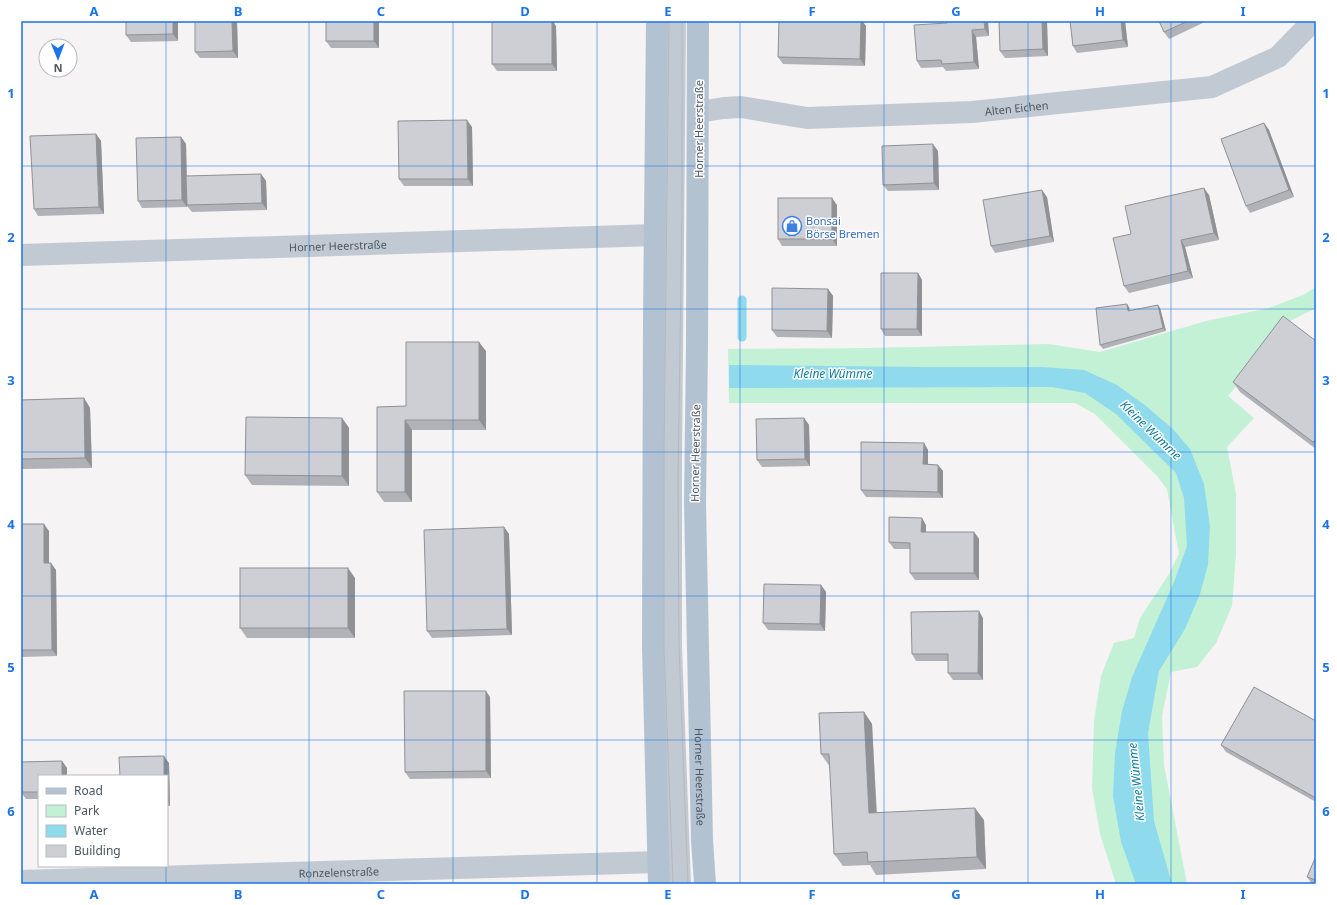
<svg xmlns="http://www.w3.org/2000/svg" width="1337" height="905" viewBox="0 0 1337 905" font-family="'Noto Sans',sans-serif">
  <style>
    .green { fill: #c3f1d5 }
    .water { fill: #90daee }
    .lines { fill: none; stroke-linecap: round; stroke-linejoin: round }
    .stream { stroke: #90daee; stroke-width: 9 }
    .minor { stroke: #c1cad2; stroke-width: 22 }
    .major { stroke: #b3c2d1; stroke-width: 22 }
    .tram { stroke: #b5b8bd; stroke-width: 1 }
    .wall { fill: #b0b2b7 }
    .shaded-wall { fill: #909195 }
    .building { fill: #cdcfd5; stroke: #909195 }
    .grid { fill: none; stroke: #1a73e8; stroke-width: 1; stroke-opacity: 0.55 }
    .labels { text-anchor: middle; dominant-baseline: central; stroke-width: 3; stroke-linejoin: round; paint-order: stroke }
    .street-label { font-size: 11px; fill: #4a5661; stroke: #fff }
    .shop-label { font-size: 11px; fill: #366cbe; stroke: #fff; text-anchor: start }
    .water-label { font-size: 12px; font-style: italic; fill: #0c7c9b; stroke: #fff }
    .neatline { fill: none; stroke: #1a73e8; stroke-width: 1.5 }
    .grid-label { font-size: 13px; text-anchor: middle; font-weight: bold; fill: #1a73e8 }
  </style>
  <rect width="100%" height="100%" fill="#f5f3f3"/>
  <polygon class="green" points="1316,287 1316,308 1290,321 1228,396 1254,418 1227,447 1236,494 1236,555 1232,606 1216,643 1197,667 1171,672 1162,716 1164,765 1187,884 1116,884 1100,834 1092,788 1094,721 1101,676 1114,643 1134,638 1140,618 1169,574 1179,554 1167,489 1157,476 1095,414 1075,403 729,403 728,349 867,348 1049,344 1100,352 1206,321 1269,308 1303,295"/>
  <polygon class="water" points="729,365 927,367 1042,367 1084,370 1117,385 1146,406 1173,429 1190,449 1204,484 1210,526 1208,565 1200,594 1185,629 1159,671 1148,733 1154,821 1172,884 1136,884 1121,842 1113,796 1115,753 1122,711 1132,677 1174,582 1187,546 1184,498 1176,473 1116,414 1085,393 1052,387 729,388"/>
  <g class="lines">
    <polyline class="stream" points="742,337 742,300"/>
    <g class="minor">
      <polyline points="675,21 671,463 671,648 680,884"/>
      <path id="s1" d="M 698,112 L 724,108 L 741,107 L 807,118 L 972,112 L 1212,87 L 1278,57 L 1313,21"/>
      <path id="s2" d="M 21,255 L 655,235"/>
      <path id="s3" d="M 21,881 L 658,862"/>
    </g>
    <g class="major">
      <polyline points="657,21 654,321 653,647 659,884"/>
      <path id="s4" d="M 698,21 L 697,345 L 695,503 L 702,840 L 705,884"/>
    </g>
    <g class="tram">
      <polyline points="669,21 664,451 664,647 673,884"/>
      <polyline points="682,21 682,211 678,480 679,648 688,884"/>
    </g>
  </g>
  <g class="wall">
    <polygon points="178,21 178,41 131,42 126,35"/>
    <polygon points="237,21 238,58 200,58 195,52"/>
    <polygon points="326,21 379,21 379,48 331,48 326,41"/>
    <polygon points="779,21 862,21 866,26 865,66 783,64 778,57"/>
    <polygon points="947,21 988,21 989,36 976,37 979,69 946,71 943,67 921,68 917,61 947,23"/>
    <polygon points="999,21 1047,21 1048,56 1005,58 1000,51"/>
    <polygon points="1070,21 1125,21 1128,47 1077,53 1073,46"/>
    <polygon points="1159,21 1207,21 1169,39 1164,32"/>
    <polygon points="556,26 557,71 497,71 492,64"/>
    <polygon points="1264,123 1269,130 1294,197 1250,213 1246,206"/>
    <polygon points="472,127 473,186 404,186 399,179"/>
    <polygon points="96,134 101,141 104,214 38,216 34,209"/>
    <polygon points="181,137 186,144 187,176 261,174 266,181 267,210 192,212 187,206 187,207 142,208 138,201"/>
    <polygon points="938,151 939,190 888,191 883,185"/>
    <polygon points="1209,195 1219,240 1185,247 1193,278 1129,293 1124,286 1131,234"/>
    <polygon points="1047,197 1054,242 995,253 991,246"/>
    <polygon points="837,205 837,246 782,246 778,239"/>
    <polygon points="918,273 922,280 922,336 885,336 881,329"/>
    <polygon points="828,289 833,296 832,338 777,337 772,330"/>
    <polygon points="1129,307 1130,311 1160,308 1166,331 1103,349 1100,345"/>
    <polygon points="1316,341 1316,449 1240,392 1233,382"/>
    <polygon points="486,351 486,430 412,430 412,502 384,502 377,492 406,406"/>
    <polygon points="84,398 90,408 92,468 21,469 21,400"/>
    <polygon points="342,418 349,428 349,486 252,485 245,475"/>
    <polygon points="804,418 809,425 810,466 762,467 757,460"/>
    <polygon points="924,443 928,450 928,464 938,465 943,471 943,498 866,497 861,490"/>
    <polygon points="21,524 49,531 49,563 56,570 57,656 21,657"/>
    <polygon points="926,525 926,532 974,532 979,539 979,580 915,580 910,573 910,549 894,549 889,542"/>
    <polygon points="504,527 509,534 512,635 432,638 427,631"/>
    <polygon points="355,578 355,638 247,638 240,628"/>
    <polygon points="821,585 826,592 825,631 768,630 763,623"/>
    <polygon points="983,618 983,680 953,680 948,673 948,661 916,661 912,654"/>
    <polygon points="490,697 491,778 410,779 405,772"/>
    <polygon points="864,712 872,724 877,813 984,820 986,869 876,875 870,865 843,866 834,854 830,767 821,754"/>
    <polygon points="1316,721 1316,802 1226,752 1221,745"/>
    <polygon points="62,761 67,768 67,776 39,776 39,799 26,799 21,792 21,762"/>
    <polygon points="169,763 170,806 167,806 167,776"/>
    <polygon points="1316,856 1316,884 1312,884 1307,877"/>
  </g>
  <g class="shaded-wall">
    <polygon points="173,21 178,21 178,41 173,34"/>
    <polygon points="232,21 237,21 238,58 233,51"/>
    <polygon points="374,21 379,21 379,48 374,41"/>
    <polygon points="552,21 553,21 556,26 557,71 552,64"/>
    <polygon points="861,21 862,21 866,26 865,66 860,59"/>
    <polygon points="984,21 988,21 989,36 985,29"/>
    <polygon points="1042,21 1047,21 1048,56 1043,49"/>
    <polygon points="1121,21 1125,21 1128,47 1123,40"/>
    <polygon points="972,30 976,37 979,69 974,62"/>
    <polygon points="467,120 472,127 473,186 468,179"/>
    <polygon points="1264,123 1269,130 1294,197 1289,190"/>
    <polygon points="96,134 101,141 104,214 99,207"/>
    <polygon points="181,137 186,144 187,207 182,200"/>
    <polygon points="933,144 938,151 939,190 934,183"/>
    <polygon points="261,174 266,181 267,210 262,203"/>
    <polygon points="1204,188 1209,195 1219,240 1214,233"/>
    <polygon points="1042,190 1047,197 1054,242 1050,236"/>
    <polygon points="832,198 837,205 837,246 832,239"/>
    <polygon points="1181,240 1185,247 1193,278 1188,271"/>
    <polygon points="918,273 922,280 922,336 917,329"/>
    <polygon points="828,289 833,296 832,338 827,331"/>
    <polygon points="1127,304 1129,307 1130,315 1128,311"/>
    <polygon points="1158,305 1160,308 1166,331 1163,328"/>
    <polygon points="479,342 486,351 486,430 479,420"/>
    <polygon points="84,398 90,408 92,468 85,458"/>
    <polygon points="342,418 349,428 349,486 342,476"/>
    <polygon points="804,418 809,425 810,466 805,459"/>
    <polygon points="405,420 412,430 412,502 405,492"/>
    <polygon points="1316,439 1316,446 1313,442"/>
    <polygon points="924,443 928,450 928,471 923,464"/>
    <polygon points="938,465 943,471 943,498 938,492"/>
    <polygon points="922,518 926,525 926,539 921,532"/>
    <polygon points="44,524 49,531 49,570 44,563"/>
    <polygon points="504,527 509,534 512,635 507,629"/>
    <polygon points="974,532 979,539 979,580 974,573"/>
    <polygon points="51,563 56,570 57,656 52,650"/>
    <polygon points="348,568 355,578 355,638 348,628"/>
    <polygon points="821,585 826,592 825,631 820,624"/>
    <polygon points="979,611 983,618 983,680 978,673"/>
    <polygon points="486,691 490,697 491,778 486,771"/>
    <polygon points="864,712 872,724 877,826 869,813"/>
    <polygon points="164,756 169,763 170,806 167,802 167,776 164,776"/>
    <polygon points="62,761 67,768 67,776 62,776"/>
    <polygon points="975,808 984,820 986,869 977,857"/>
  </g>
  <g class="building">
    <polygon points="126,21 173,21 173,34 126,35"/>
    <polygon points="195,21 232,21 233,51 195,52"/>
    <rect x="326" y="21" width="48" height="20"/>
    <rect x="492" y="21" width="60" height="43"/>
    <polygon points="779,21 861,21 860,59 778,57"/>
    <polygon points="947,21 984,21 985,29 972,30 974,62 942,64 941,60 917,61 914,25 947,23"/>
    <polygon points="999,21 1042,21 1043,49 1000,51"/>
    <polygon points="1070,21 1121,21 1123,40 1073,46"/>
    <polygon points="1159,21 1188,21 1164,32"/>
    <polygon points="467,120 468,179 399,179 398,121"/>
    <polygon points="1264,123 1289,190 1246,206 1221,139"/>
    <polygon points="96,134 99,207 34,209 30,136"/>
    <polygon points="181,137 182,200 138,201 136,138"/>
    <polygon points="933,144 934,183 883,185 882,146"/>
    <polygon points="261,174 262,203 187,205 186,176"/>
    <polygon points="1204,188 1214,233 1181,240 1188,271 1124,286 1113,238 1131,234 1125,206"/>
    <polygon points="1042,190 1050,236 991,246 983,200"/>
    <rect x="778" y="198" width="54" height="41"/>
    <polygon points="881,273 918,273 917,329 881,329"/>
    <polygon points="772,288 828,289 827,331 772,330"/>
    <polygon points="1127,304 1128,311 1158,305 1163,328 1100,345 1096,308"/>
    <polygon points="1283,316 1316,341 1316,439 1313,442 1233,382"/>
    <polygon points="406,342 479,342 479,420 405,420 405,492 377,492 377,407 406,406"/>
    <polygon points="84,398 85,458 21,459 21,400"/>
    <polygon points="246,417 342,418 342,476 245,475"/>
    <polygon points="804,418 805,459 757,460 756,419"/>
    <polygon points="861,442 924,443 923,464 938,465 938,492 861,490"/>
    <polygon points="889,517 922,518 921,532 974,532 974,573 910,573 910,543 889,542"/>
    <polygon points="21,524 44,524 44,563 51,563 52,650 21,650"/>
    <polygon points="504,527 507,629 427,631 424,530"/>
    <rect x="240" y="568" width="108" height="60"/>
    <polygon points="764,584 821,585 820,624 763,623"/>
    <polygon points="979,611 978,673 948,673 948,654 912,654 911,612"/>
    <polygon points="1254,687 1316,721 1316,798 1221,745"/>
    <polygon points="404,691 486,691 486,771 405,772"/>
    <polygon points="864,712 869,813 975,808 977,857 868,862 867,852 834,854 829,754 821,754 819,713"/>
    <polygon points="164,756 164,776 120,776 119,757"/>
    <polygon points="62,761 62,776 39,776 39,792 21,792 21,762"/>
    <polygon points="1316,856 1316,880 1307,877"/>
  </g>
  <path class="grid" d="M 166,21 L 166,776M 309,21 L 309,884M 453,21 L 453,884M 597,21 L 597,884M 740,21 L 740,884M 884,21 L 884,884M 1028,21 L 1028,884M 1171,21 L 1171,884M 21,166 L 1316,166M 21,309 L 1316,309M 21,452 L 1316,452M 21,596 L 1316,596M 21,740 L 1316,740M 166,866 L 166,884"/>
  <defs>
    <symbol id="shop-ring" viewBox="-11 -11 22 22"><circle r="9.5" fill="#fff" stroke="#3f7fe0" stroke-width="1.5"/><path d="M-5-2.5h2.3a2.7 3.5 0 0 1 5.4 0H5L5.5 6h-11ZM-1.5-2.5h3a1.5 2.3 0 0 0-3 0Z" fill="#3f7fe0"/></symbol>
  </defs>
  <g fill-rule="evenodd">
    <use href="#shop-ring" x="781" y="215" width="22" height="22"/>
  </g>
  <g class="labels">
    <g class="street-label">
      <text stroke="none"><textPath href="#s1" startOffset="320">Alten Eichen</textPath></text>
      <text transform="translate(698 129) rotate(-90)">Horner Heerstraße</text>
      <text stroke="none"><textPath href="#s2" startOffset="317">Horner Heerstraße</textPath></text>
      <text transform="translate(695 453) rotate(-89)">Horner Heerstraße</text>
      <text stroke="none"><textPath href="#s4" startOffset="756">Horner Heerstraße</textPath></text>
      <text stroke="none"><textPath href="#s3" startOffset="318">Ronzelenstraße</textPath></text>
    </g>
    <g class="shop-label">
      <text x="806" y="220">Bonsai<tspan x="806" dy="13">Börse Bremen</tspan></text>
    </g>
    <g class="water-label">
      <text x="833" y="373">Kleine Wümme</text>
      <text transform="translate(1151 430) rotate(44)">Kleine Wümme</text>
      <text transform="translate(1136 782) rotate(-96)">Kleine Wümme</text>
    </g>
  </g>
  <rect width="1337" height="905" fill="none" stroke="#ffffff" stroke-width="44"/>
  <rect x="38" y="775" width="130" height="92" fill="#ffffff" stroke="#b7bbc0"/>
  <rect x="46" y="788" width="20" height="6" fill="#b3c2d1" stroke="#b7bbc0"/>
  <text x="74" y="795" font-size="12" fill="#4a5661">Road</text>
  <rect x="46" y="805" width="20" height="12" fill="#c3f1d5" stroke="#b7bbc0"/>
  <text x="74" y="815" font-size="12" fill="#4a5661">Park</text>
  <rect x="46" y="825" width="20" height="12" fill="#90daee" stroke="#b7bbc0"/>
  <text x="74" y="835" font-size="12" fill="#4a5661">Water</text>
  <rect x="46" y="845" width="20" height="12" fill="#cdcfd5" stroke="#b7bbc0"/>
  <text x="74" y="855" font-size="12" fill="#4a5661">Building</text>
  <g transform="translate(58 58) rotate(179)"><circle r="19" fill="#ffffff" stroke="#b7bbc0"/>
  <path d="M0-3L7 15L0 10L-7 15Z" fill="#1a73e8"/>
  <text y="-6" font-size="11" font-weight="bold" text-anchor="middle" fill="#4a5661">N</text>
  </g>
  <rect x="22" y="22" width="1293" height="861" class="neatline"/>
  <g class="grid-label">
    <text x="94" y="16">A</text>
    <text x="238" y="16">B</text>
    <text x="381" y="16">C</text>
    <text x="525" y="16">D</text>
    <text x="668" y="16">E</text>
    <text x="812" y="16">F</text>
    <text x="956" y="16">G</text>
    <text x="1100" y="16">H</text>
    <text x="1243" y="16">I</text>
    <text x="11" y="98">1</text>
    <text x="1326" y="98">1</text>
    <text x="11" y="242">2</text>
    <text x="1326" y="242">2</text>
    <text x="11" y="385">3</text>
    <text x="1326" y="385">3</text>
    <text x="11" y="529">4</text>
    <text x="1326" y="529">4</text>
    <text x="11" y="672">5</text>
    <text x="1326" y="672">5</text>
    <text x="11" y="816">6</text>
    <text x="1326" y="816">6</text>
    <text x="94" y="899">A</text>
    <text x="238" y="899">B</text>
    <text x="381" y="899">C</text>
    <text x="525" y="899">D</text>
    <text x="668" y="899">E</text>
    <text x="812" y="899">F</text>
    <text x="956" y="899">G</text>
    <text x="1100" y="899">H</text>
    <text x="1243" y="899">I</text>
  </g>
</svg>
